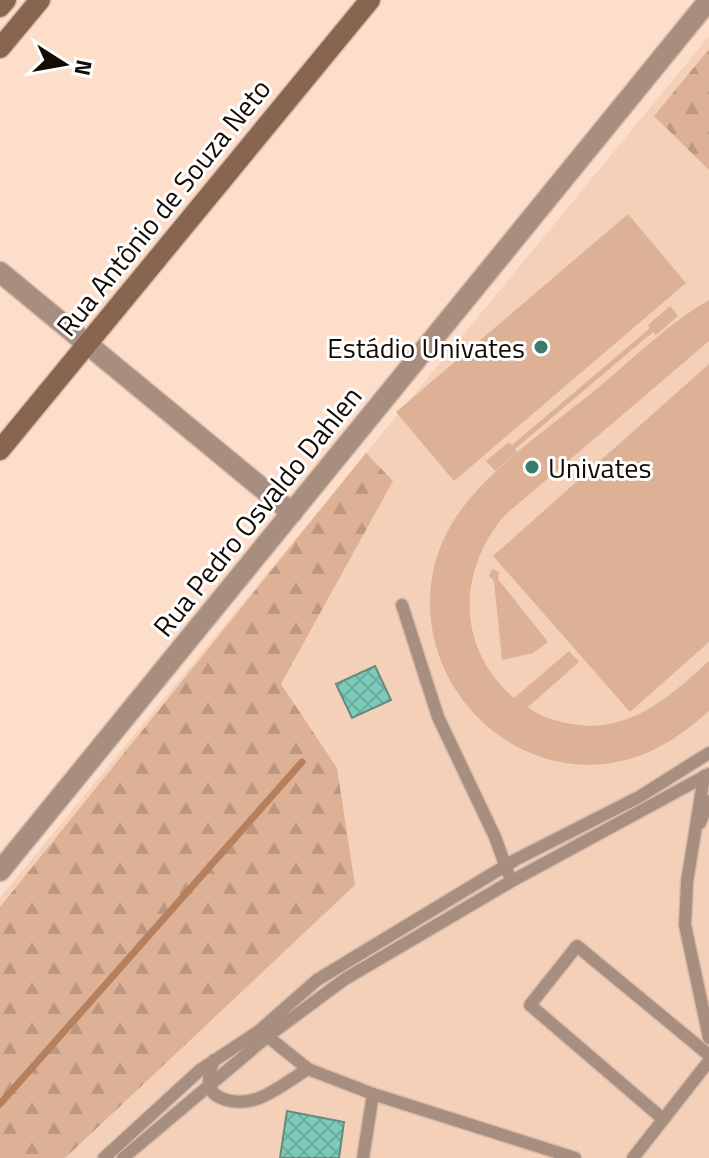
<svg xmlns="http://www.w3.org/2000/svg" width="709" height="1158" viewBox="0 0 709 1158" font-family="'Titillium Web',sans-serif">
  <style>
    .built { fill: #f5d0b9 }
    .green { fill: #ddb196 }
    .forest { fill: url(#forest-firs) }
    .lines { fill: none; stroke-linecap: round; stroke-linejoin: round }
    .stream { stroke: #b6805d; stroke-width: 7 }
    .building { fill: url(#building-cross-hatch); stroke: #668a80; stroke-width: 2 }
    .lane-casing { stroke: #d7bcab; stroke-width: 15 }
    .street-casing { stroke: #d7bcab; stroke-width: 23 }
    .secondary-casing { stroke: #d7bcab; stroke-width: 23 }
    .lane { stroke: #a78e7f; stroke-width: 12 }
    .street { stroke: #a78e7f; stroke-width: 20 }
    .secondary { stroke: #88654f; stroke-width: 20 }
    .poi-dot { fill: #397b6c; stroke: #fff; stroke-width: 3 }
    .labels { text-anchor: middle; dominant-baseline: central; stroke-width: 6; stroke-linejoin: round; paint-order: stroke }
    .street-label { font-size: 28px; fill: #140b05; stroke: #fff }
    .poi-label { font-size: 28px; fill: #140b05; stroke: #fff; text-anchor: end }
  </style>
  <defs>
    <pattern id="forest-firs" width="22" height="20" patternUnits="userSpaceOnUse" patternTransform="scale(2)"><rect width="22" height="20" fill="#ddb196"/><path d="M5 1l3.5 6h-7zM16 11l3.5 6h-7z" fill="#bd9780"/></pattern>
    <pattern id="building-cross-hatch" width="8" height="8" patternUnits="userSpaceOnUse" patternTransform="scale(2)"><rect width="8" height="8" fill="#7dcbb9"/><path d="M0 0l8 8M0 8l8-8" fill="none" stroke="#6bad9e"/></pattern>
  </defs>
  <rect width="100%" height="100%" fill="#fcdecb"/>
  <polygon class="built" points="709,36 709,1158 0,1158 0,898"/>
  <g class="green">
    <polygon points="628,214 686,283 454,481 396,412"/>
    <path d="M 709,300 L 709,341 L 505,515 C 457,571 456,648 514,698 L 569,651 L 579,662 L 528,707 C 537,715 550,719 562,722 C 624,738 666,700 709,661 L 709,711 C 684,733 659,751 626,760 C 501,791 393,661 442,543 C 467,481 549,429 600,386 C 635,357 669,323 709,300 Z"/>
    <polygon points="670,306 678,316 656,335 653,332 515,449 517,452 495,471 486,461 509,442 512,445 650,328 648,325"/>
    <polygon points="709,364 709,642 630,712 493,556"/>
    <polygon points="492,569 499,572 498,579 548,642 533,653 502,660 494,581 489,576"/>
  </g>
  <g class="forest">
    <polygon points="709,49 709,170 654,116"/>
    <polygon points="366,453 393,481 281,684 337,768 355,885 65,1158 0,1158 0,907"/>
  </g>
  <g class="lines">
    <polyline class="stream" points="0,1104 302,762"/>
  </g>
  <g class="building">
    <polygon points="375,666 391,700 352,718 336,684"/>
    <polygon points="287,1111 344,1122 339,1158 280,1158"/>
  </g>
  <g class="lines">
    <defs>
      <g id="lane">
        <polyline points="402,605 438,717 495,837 508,873"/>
        <polyline points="704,776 687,882 685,925 709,1038"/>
        <polyline points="700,823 709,801"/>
        <polyline points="262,1032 308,1069 373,1094 575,1158"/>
        <path d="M 214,1060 C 209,1074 203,1090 221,1098 C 254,1112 281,1085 308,1069"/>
        <polyline points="663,1119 530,1005 577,946 709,1055"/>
        <polyline points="104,1158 200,1070 259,1031 317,980 515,860 639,797 709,753"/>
        <polyline points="123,1158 268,1036 345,979 510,882 709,774"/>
        <polyline points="363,1158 373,1094"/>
        <polyline points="633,1158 709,1061"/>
      </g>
      <g id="street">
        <polyline points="0,272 292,513"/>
        <polyline points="0,871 709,0"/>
      </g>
      <g id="secondary">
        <polyline points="0,7 6,0"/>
        <polyline points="0,48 40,0"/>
        <polyline points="0,450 370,0"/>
      </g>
    </defs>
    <use href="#lane" class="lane-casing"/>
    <use href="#street" class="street-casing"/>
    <use href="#secondary" class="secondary-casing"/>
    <use href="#lane" class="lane"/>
    <use href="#street" class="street"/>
    <use href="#secondary" class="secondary"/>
  </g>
  <g class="poi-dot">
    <circle cx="541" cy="347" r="8"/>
    <circle cx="532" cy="467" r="8"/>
  </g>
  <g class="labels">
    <g class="street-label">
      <text transform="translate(163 207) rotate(-51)">Rua Antônio de Souza Neto</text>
      <text transform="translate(257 511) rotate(-51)">Rua Pedro Osvaldo Dahlen</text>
    </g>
    <g class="poi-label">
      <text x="525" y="347">Estádio Univates</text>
      <text x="548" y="467" text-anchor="start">Univates</text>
    </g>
  </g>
  <g transform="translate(64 64) rotate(101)" stroke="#ffffff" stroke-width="6" paint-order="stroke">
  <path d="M0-6L14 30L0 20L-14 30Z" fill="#140b05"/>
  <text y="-12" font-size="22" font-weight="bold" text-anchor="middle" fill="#140b05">N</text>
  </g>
</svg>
